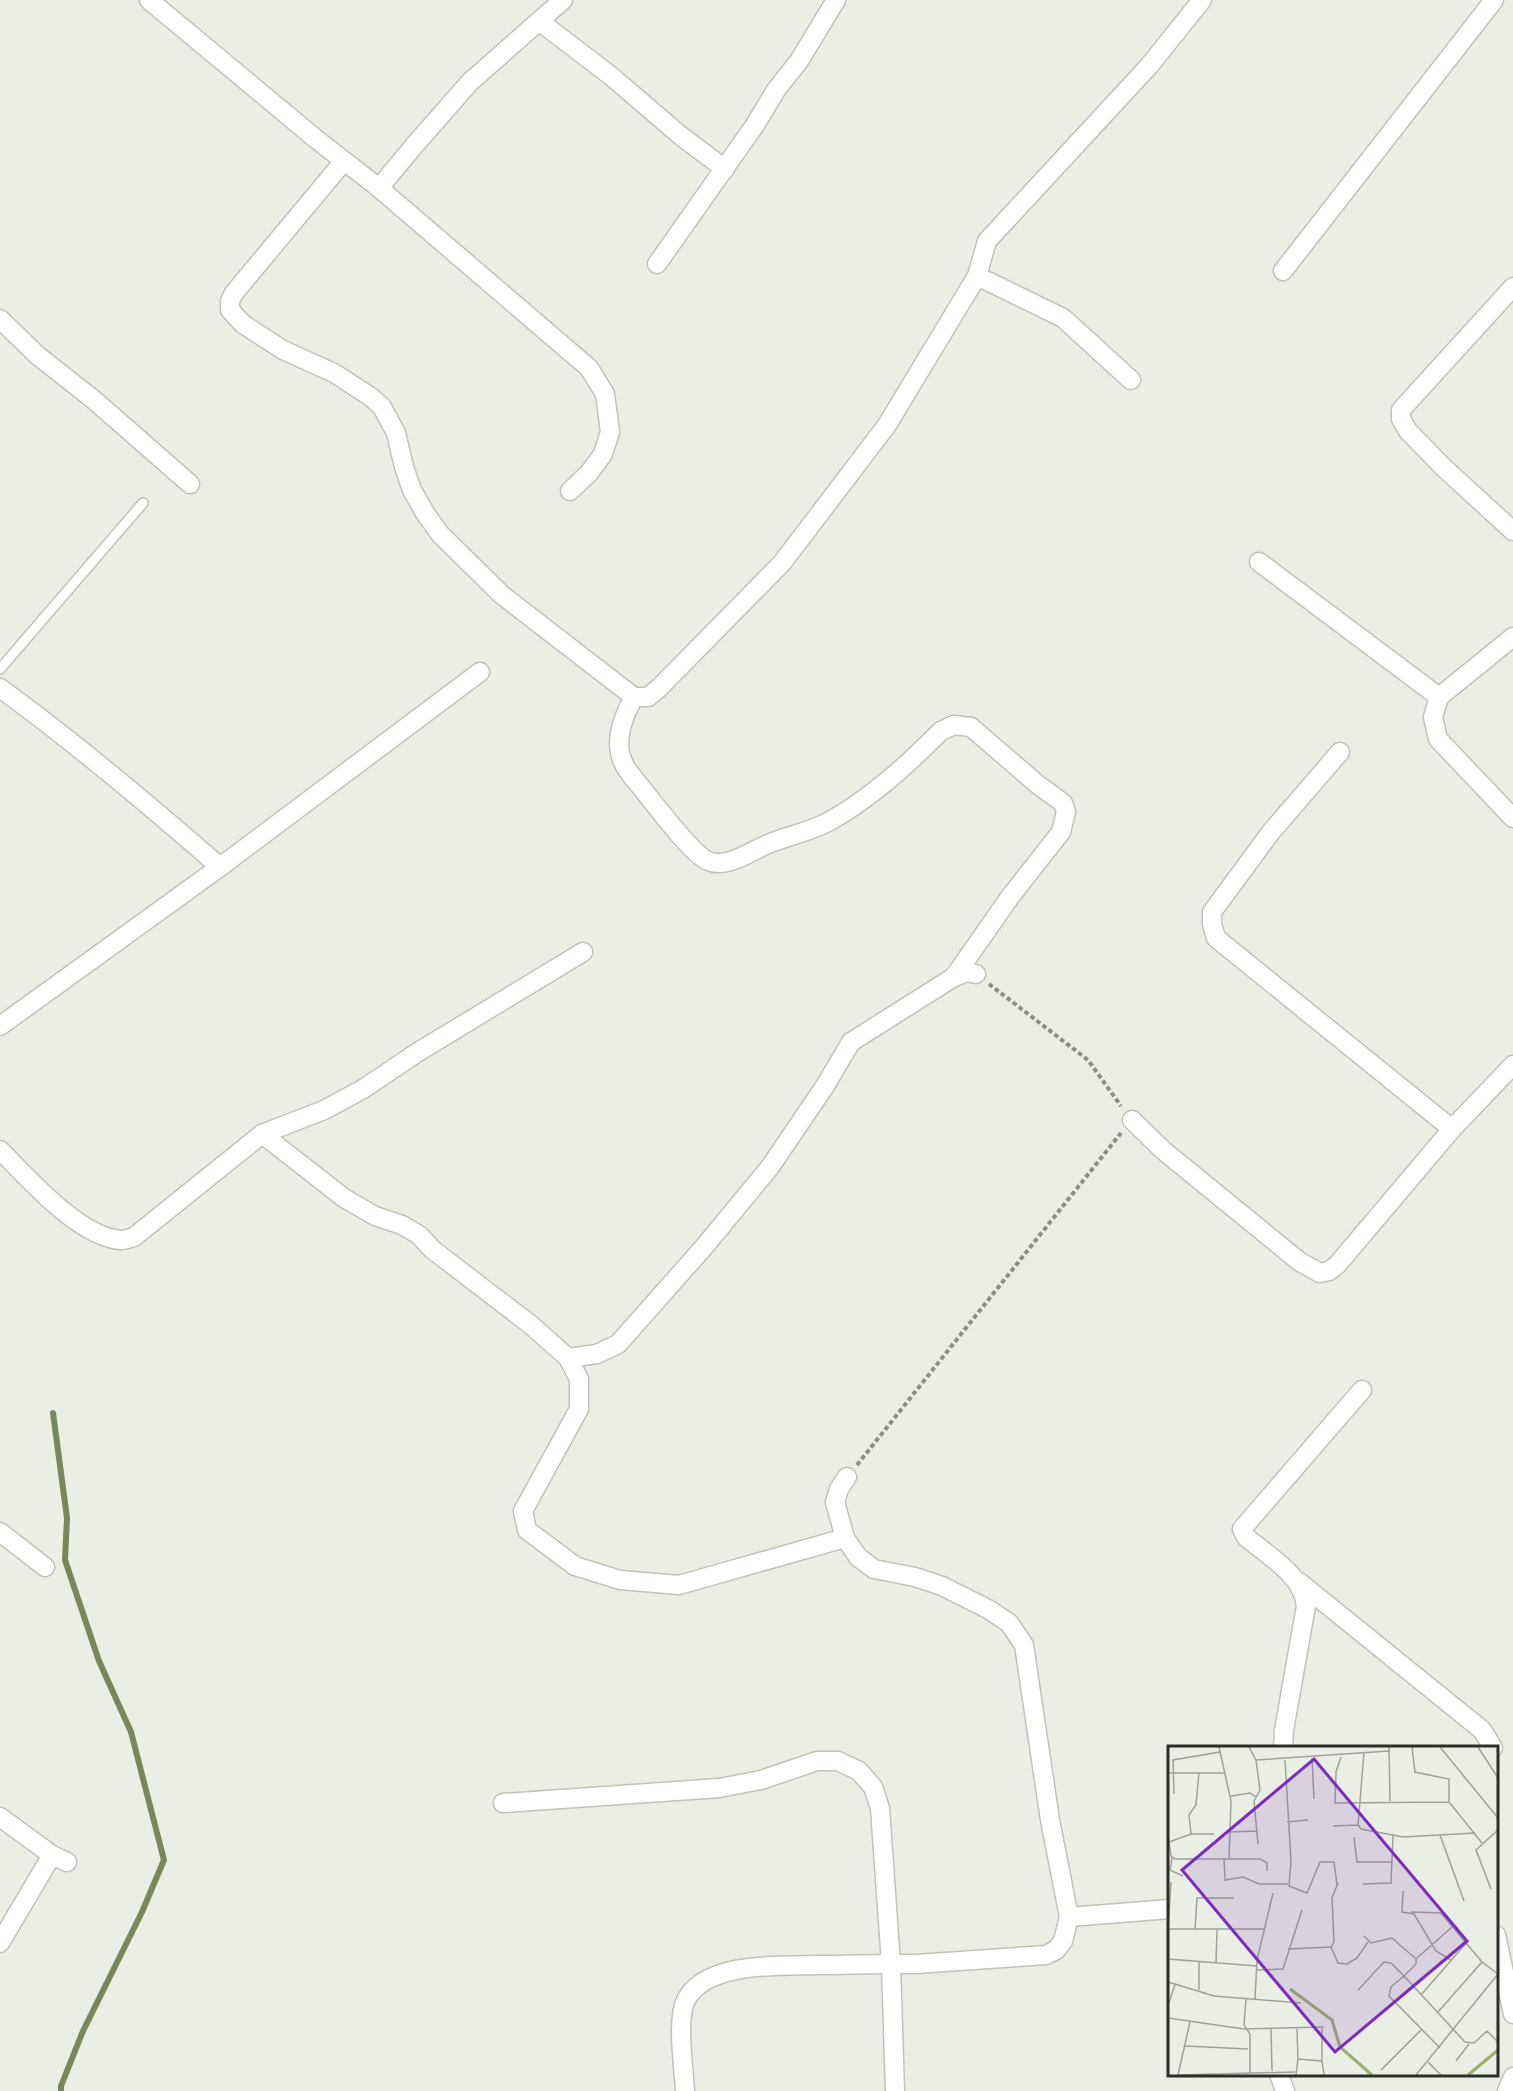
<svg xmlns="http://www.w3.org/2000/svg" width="1513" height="2091" viewBox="0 0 1513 2091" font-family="Raleway,sans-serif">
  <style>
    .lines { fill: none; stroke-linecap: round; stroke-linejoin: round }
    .stream { stroke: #79885a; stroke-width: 6 }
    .service-casing { stroke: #bfc3b9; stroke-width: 12 }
    .minor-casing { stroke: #bfc3b9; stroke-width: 21 }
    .path { stroke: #8b8e87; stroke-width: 4; stroke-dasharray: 4.5 3; stroke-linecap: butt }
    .service { stroke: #fff; stroke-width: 9 }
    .minor { stroke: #fff; stroke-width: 18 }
    .inset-river { fill: none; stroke: #9aaf6e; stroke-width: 3 }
    .inset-road { fill: none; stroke: #9ea19a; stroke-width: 1.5 }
    .view { fill: #7b2cbf; fill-opacity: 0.15; stroke: #7b2cbf; stroke-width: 3 }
    .inset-edge { fill: none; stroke: #2d2e2a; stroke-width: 3 }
  </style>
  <rect width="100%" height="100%" fill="#eaeee4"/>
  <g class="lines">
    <polyline class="stream" points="53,1413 67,1518 65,1560 99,1661 131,1732 164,1860 142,1912 83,2031 61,2086 61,2091"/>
    <defs>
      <polyline id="service" points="0,669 143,503"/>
      <g id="minor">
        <polyline points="149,0 316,139 379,188 589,368 605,394 610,432 603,454 589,473 570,491"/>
        <polyline points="539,21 611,76 681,136 725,169"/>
        <polyline points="344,161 234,293 230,301 230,310 243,324 283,350 334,373 371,397 382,407 396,433 404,467 412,490 425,513 440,534 502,595 634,697 648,697 659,688 782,563 887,425 977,276 987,241 1149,66 1202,0"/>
        <polyline points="379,188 413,147 470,82 563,0"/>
        <polyline points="657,264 755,125 776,90 799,61 836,0"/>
        <polyline points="1283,271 1494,0"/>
        <polyline points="977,276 1063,318 1131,380"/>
        <polyline points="1513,287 1401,410 1401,419 1408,431 1443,467 1513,531"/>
        <polyline points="0,319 37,355 94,400 190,484"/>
        <polyline points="1259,562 1439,697"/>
        <polyline points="1513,637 1439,697 1433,717 1438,739 1513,818"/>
        <path d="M 0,688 C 77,744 148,804 220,867"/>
        <path d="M 634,697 C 623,717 612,743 625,766 C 630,775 638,783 644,791 C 656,806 693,855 708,861 C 727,869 751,851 768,844 C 787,836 809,832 828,822 C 870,799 907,765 941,731 L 954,725 L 971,727 L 1037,784 L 1063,803 L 1066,812 L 1061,832 L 1010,897 L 954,977"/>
        <polyline points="1340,752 1271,832 1212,912 1212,924 1216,938 1452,1129"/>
        <polyline points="0,1026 220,867 480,672"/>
        <polyline points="1132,1120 1164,1151 1300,1262 1320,1273 1329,1271 1337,1265 1452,1129 1513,1065"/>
        <polyline points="262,1134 344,1198 375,1216 402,1225 419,1235 433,1250 531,1325 568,1358 579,1379 579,1409 523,1511 527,1530 575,1566 620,1580 679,1585 845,1538"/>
        <path d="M 0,1150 C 28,1178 80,1238 121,1240 C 125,1240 130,1238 134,1237 L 262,1134 L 324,1110 L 363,1089 L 418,1052 L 583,952"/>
        <polyline points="568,1358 597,1354 618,1344 704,1247 770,1167 825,1086 851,1042 954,977 967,972 976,974"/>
        <polyline points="847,1477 839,1489 835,1502 845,1538 858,1557 874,1569 915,1577 942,1586 988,1609 1009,1623 1024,1645 1050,1820 1069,1917 1063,1941 1056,1950 1046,1955 916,1964 891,1964 895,2091"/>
        <polyline points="0,1532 45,1567"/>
        <polyline points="1299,1582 1482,1730 1493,1748"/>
        <path d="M 1283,1748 L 1284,1730 L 1306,1606 C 1303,1575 1268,1556 1246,1537 L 1242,1529 L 1362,1390"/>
        <path d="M 503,1803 L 719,1788 L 761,1780 L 817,1761 L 838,1761 L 859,1771 L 873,1787 L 880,1808 L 891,1964 C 867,1964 842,1965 818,1965 C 781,1966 706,1961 686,2000 C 676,2020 684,2068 685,2091"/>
        <polyline points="0,1817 52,1855 67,1862"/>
        <polyline points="1069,1917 1170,1909"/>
        <polyline points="1496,1935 1513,2014"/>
        <polyline points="0,1943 52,1855"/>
        <polyline points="1279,2074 1285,2091"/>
        <polyline points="1507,2091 1513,2077"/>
      </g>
    </defs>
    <use href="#service" class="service-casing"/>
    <use href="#minor" class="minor-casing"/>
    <g class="path">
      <polyline points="989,984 1088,1060 1121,1106"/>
      <polyline points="857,1465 1121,1133"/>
    </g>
    <use href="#service" class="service"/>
    <use href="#minor" class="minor"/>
  </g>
  <g transform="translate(1168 1746)">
    <rect width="330" height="330" fill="#eaeee4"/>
    <path class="inset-river" d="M 122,243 L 164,274 L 172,301 L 204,329M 300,329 L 330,304"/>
    <path class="inset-road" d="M 51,1 L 63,55 L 61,112M 81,1 L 88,14 L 221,5M 221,1 L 222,55M 244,1 L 247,26 L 281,33 L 281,56M 272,1 L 330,72M 310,1 L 330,32M 196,7 L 190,79 L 193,83 L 235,91 L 307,87M 173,11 L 168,26 L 167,57 L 281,56 L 314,97M 144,12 L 146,53M 88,14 L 92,44 L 86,55 L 90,98M 117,14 L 123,115 L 121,140 L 139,147 L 152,116 L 166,116 L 169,139M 0,27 L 57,27M 6,48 L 5,14 L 52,6M 63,50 L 82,47 L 88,51M 119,76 L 140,74M 165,80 L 190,79M 62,86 L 89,85M 23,88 L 46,88M 272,89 L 296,155M 0,90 L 3,110 L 7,113 L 92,113 L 99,117 L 99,125M 186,91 L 189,116 L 223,116M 1,96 L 23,88 L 21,69 L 28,59 L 31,26M 4,112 L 2,124 L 15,130M 56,112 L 57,134 L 75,131 L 91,138 L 120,138M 195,138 L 223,137 L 225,90M 323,143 L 308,104 L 330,84M 235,145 L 234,166 L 246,168 L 268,205 L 283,214M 243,166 L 273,167 L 314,216 L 330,228M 284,181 L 248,213 L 248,218 L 236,230 L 297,296 L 306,297 L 319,285 L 330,296M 0,183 L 96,183M 0,183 L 3,136M 27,184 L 29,152 L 66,152M 196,190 L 203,197 L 224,192 L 248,213M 163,201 L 166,196 L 164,152 L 170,137M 120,203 L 163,201 L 170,217 L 179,218 L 189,212 L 200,196M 0,213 L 89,220M 48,217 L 49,184M 89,224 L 115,223 L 134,164M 0,236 L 46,250 L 133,257M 31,244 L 31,216M 190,244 L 216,216 L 223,217 L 236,230 L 223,241 L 221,250 L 272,302M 253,249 L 299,196M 78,253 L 76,279 L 82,288 L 82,328M 87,253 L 89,214 L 105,147M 0,259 L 7,239M 270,266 L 314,216M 0,272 L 76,283 L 156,281M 103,282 L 104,325M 129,283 L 130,313M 17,300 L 80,303M 154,315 L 154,282M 288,315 L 301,298M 260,316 L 273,329M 213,324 L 253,284M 10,329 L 22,276M 13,329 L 127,326M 128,329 L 130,313 L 154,315 L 156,329M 248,329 L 330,228"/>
    <path class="view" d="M 146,13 L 299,195 L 167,306 L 14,124 Z"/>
    <rect width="330" height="330" class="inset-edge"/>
  </g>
</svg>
